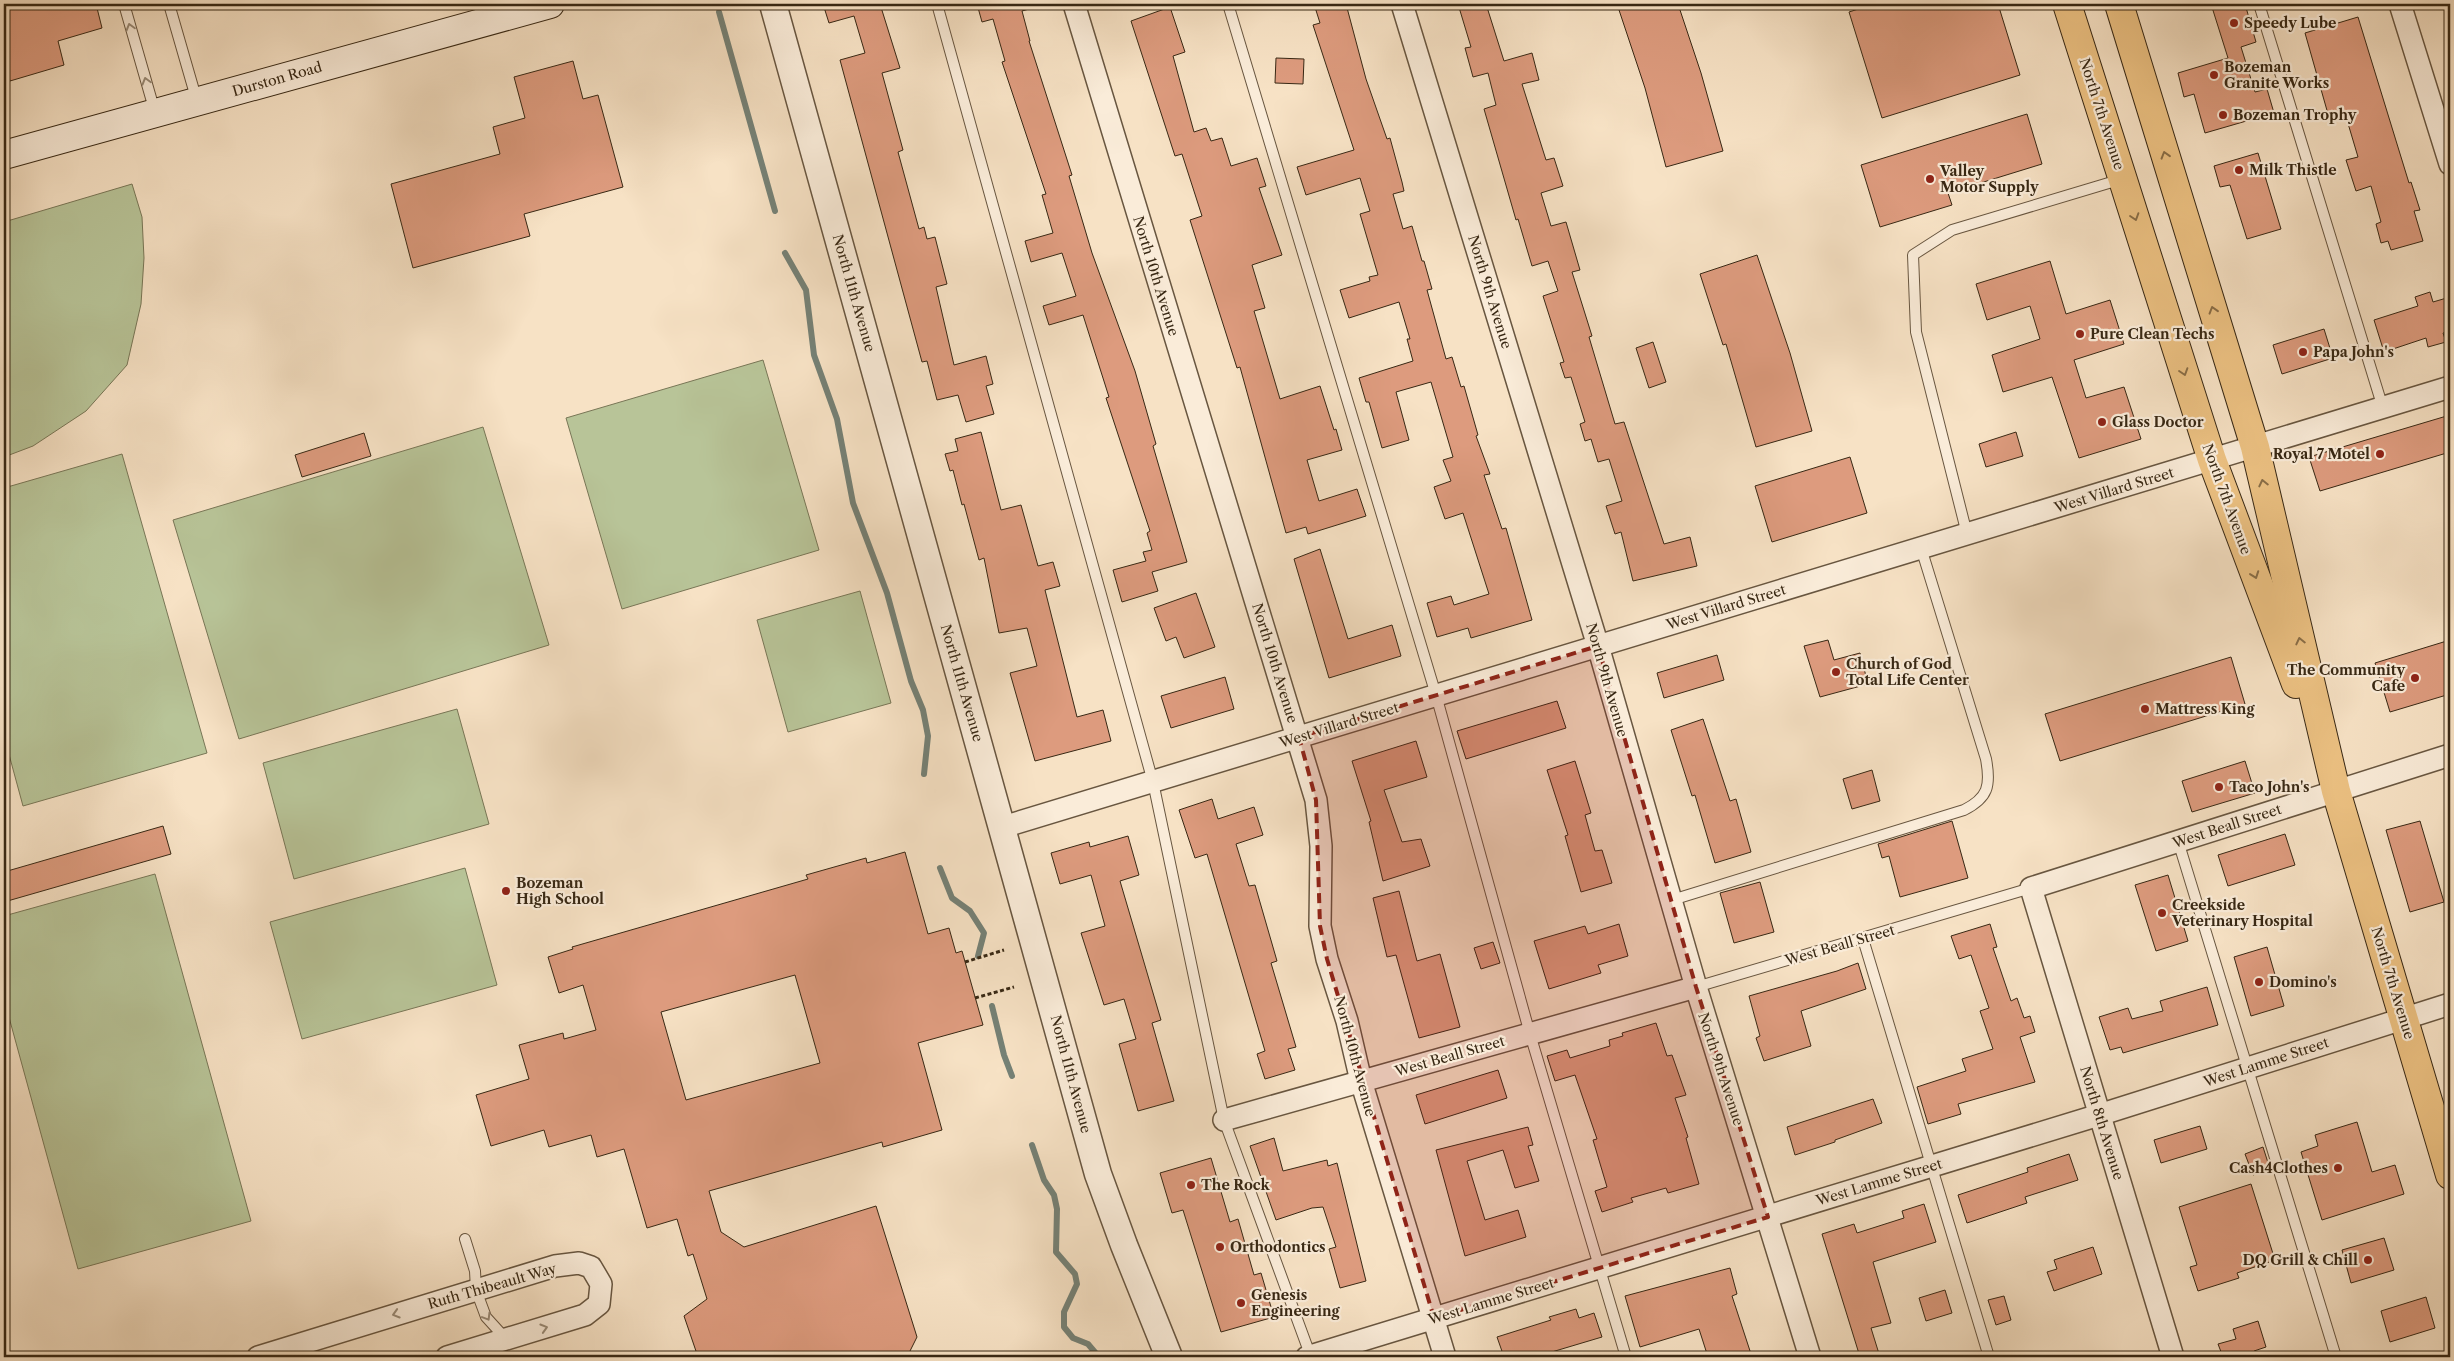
<svg xmlns="http://www.w3.org/2000/svg" width="2454" height="1361" viewBox="0 0 2454 1361" font-family="'Libre Caslon Text',serif">
  <style>
    .green { fill: #b8c498; stroke: #787656 }
    .lines { fill: none; stroke-linecap: round; stroke-linejoin: round }
    .stream { stroke: #758176; stroke-width: 6 }
    .building { fill: #dd9b7e; stroke: #382814; fill-rule: evenodd }
    .service-casing { stroke: #685640; stroke-width: 12 }
    .minor-casing { stroke: #685640; stroke-width: 24 }
    .tertiary-casing { stroke: #685640; stroke-width: 29 }
    .secondary-casing { stroke: #382814; stroke-width: 30 }
    .primary-casing { stroke: #382814; stroke-width: 30 }
    .path { stroke: #382814; stroke-width: 3; stroke-dasharray: 4 2.5; stroke-linecap: butt }
    .service { stroke: #faecd9; stroke-width: 10 }
    .minor { stroke: #faecd9; stroke-width: 21 }
    .tertiary { stroke: #faecd9; stroke-width: 26 }
    .secondary { stroke: #faecd9; stroke-width: 28 }
    .primary { stroke: #ecc182; stroke-width: 28 }
    .oneway { stroke: #998a76 }
    .oneway2 { stroke: #896d46 }
    .marked { fill: #8f2418; fill-opacity: 0.2; stroke: #8f2418; stroke-width: 4; stroke-dasharray: 10 6; stroke-linejoin: round }
    .poi-dot { fill: #8f2418; stroke: #faecd9; stroke-width: 2 }
    .labels { text-anchor: middle; dominant-baseline: central; stroke-width: 4.5; stroke-linejoin: round; paint-order: stroke }
    .poi-label { font-size: 14px; font-weight: bold; fill: #382814; stroke: #faecd9; text-anchor: start }
    .street-label { font-size: 14px; fill: #382814; stroke: #faecd9 }
  </style>
  <rect width="100%" height="100%" fill="#f7e2c5"/>
  <filter id="stains"><feTurbulence type="fractalNoise" baseFrequency=".004" numOctaves="4"/><feColorMatrix values="0 0 0 0 .2 0 0 0 0 .09 0 0 0 0 .02 0 0 0 .5 -.17"/></filter>
  <radialGradient id="worn" r=".72"><stop offset=".6" stop-color="#630" stop-opacity="0"/><stop offset="1" stop-color="#630" stop-opacity=".3"/></radialGradient>
  <g class="green">
    <polygon points="132,184 142,217 144,258 141,304 127,365 86,411 33,446 4,457 4,222"/>
    <polygon points="763,360 819,550 622,609 566,418"/>
    <polygon points="483,427 549,645 239,739 173,520"/>
    <polygon points="122,454 207,753 23,806 4,736 4,488"/>
    <polygon points="860,591 891,703 788,732 757,620"/>
    <polygon points="457,709 489,824 294,879 263,763"/>
    <polygon points="465,868 497,985 302,1039 270,922"/>
    <polygon points="155,874 251,1221 78,1269 4,999 4,916"/>
  </g>
  <g class="lines">
    <g class="stream">
      <polyline points="719,12 775,211"/>
      <polyline points="785,253 806,290 814,355 837,419 853,503 887,593 911,681 923,710 928,736 924,774"/>
      <polyline points="940,868 952,898 970,911 984,933 978,956"/>
      <polyline points="992,1006 1004,1055 1012,1076"/>
      <polyline points="1032,1145 1044,1180 1054,1195 1057,1209 1056,1252 1075,1274 1077,1284 1064,1312 1064,1327 1073,1338 1088,1344 1099,1357"/>
    </g>
  </g>
  <g class="building">
    <polygon points="4,4 96,4 102,28 58,41 64,65 10,81 4,59"/>
    <polygon points="823,4 880,4 900,68 882,73 903,150 898,152 919,229 924,227 927,239 935,237 947,284 936,287 954,365 986,356 993,384 986,386 994,414 966,422 958,395 937,400 927,361 922,362 840,60 865,53 854,16 829,23"/>
    <polygon points="977,4 1028,4 1029,9 1022,11 1030,41 1029,41 1072,175 1069,176 1092,253 1135,371 1156,444 1153,446 1187,562 1152,572 1158,591 1122,602 1113,570 1146,561 1143,552 1152,550 1147,533 1150,531 1106,398 1109,397 1083,315 1049,325 1043,306 1076,296 1062,253 1031,262 1025,241 1053,233 1042,195 1046,194 1002,62 1005,61 993,19 982,22"/>
    <polygon points="1314,4 1346,4 1366,79 1387,139 1390,138 1402,182 1404,191 1393,194 1403,229 1412,226 1422,261 1424,261 1432,289 1427,290 1446,359 1452,357 1461,387 1464,386 1478,435 1476,436 1490,474 1484,475 1502,529 1506,528 1532,620 1471,638 1468,628 1437,637 1427,603 1451,596 1454,605 1489,594 1463,513 1445,519 1434,487 1451,481 1443,460 1453,457 1431,382 1396,392 1409,440 1382,448 1369,402 1366,402 1359,378 1413,361 1407,339 1410,339 1399,302 1349,318 1340,290 1370,281 1369,277 1378,275 1360,214 1370,211 1360,178 1306,195 1297,167 1354,150 1313,25 1320,23"/>
    <polygon points="1458,4 1486,4 1504,61 1532,53 1539,80 1522,84 1546,160 1554,158 1563,186 1541,193 1551,226 1566,222 1580,270 1572,272 1592,336 1589,337 1615,424 1624,422 1664,544 1690,537 1697,566 1633,581 1621,532 1615,534 1606,506 1622,501 1609,459 1598,462 1591,439 1585,441 1580,424 1585,422 1571,377 1565,378 1560,363 1564,362 1543,296 1558,291 1548,261 1532,266 1518,219 1516,220 1484,109 1496,105 1488,73 1473,77 1465,48 1471,47"/>
    <polygon points="1617,4 1678,4 1701,73 1723,151 1666,167 1645,88"/>
    <polygon points="1874,4 1998,4 2020,75 1882,118 1849,12"/>
    <polygon points="2211,4 2245,4 2256,42 2241,47 2255,92 2267,89 2274,113 2205,133 2194,94 2184,97 2178,73 2228,58"/>
    <polygon points="1170,7 1185,52 1173,56 1194,132 1206,128 1211,141 1222,138 1231,166 1257,158 1266,186 1259,188 1282,255 1252,265 1265,308 1254,311 1280,399 1320,386 1334,430 1336,429 1342,450 1307,460 1319,501 1357,489 1366,516 1308,534 1306,527 1286,533 1240,367 1237,368 1190,220 1202,216 1182,154 1175,156 1131,21"/>
    <polygon points="2358,17 2409,183 2411,182 2420,210 2414,211 2423,241 2391,250 2388,241 2381,243 2376,224 2381,222 2371,186 2356,191 2346,160 2358,157 2344,110 2328,114 2305,33"/>
    <polygon points="1276,58 1304,59 1303,84 1275,83"/>
    <polygon points="573,61 583,99 598,95 623,187 524,214 530,236 413,268 391,184 500,154 493,127 525,118 514,77"/>
    <polygon points="2027,114 2042,164 1948,193 1952,205 1880,227 1861,165"/>
    <polygon points="2258,153 2281,229 2247,239 2230,185 2220,187 2214,166"/>
    <polygon points="1757,255 1790,353 1812,431 1756,447 1726,344 1723,345 1700,274"/>
    <polygon points="2050,261 2066,314 2110,300 2124,344 2074,360 2086,398 2124,387 2141,439 2079,458 2052,377 2003,392 1992,355 2040,339 2030,306 1987,320 1976,284"/>
    <polygon points="2430,292 2433,302 2450,297 2450,331 2443,333 2446,342 2428,347 2426,338 2384,352 2374,320 2418,306 2415,297"/>
    <polygon points="2324,329 2333,358 2282,374 2273,345"/>
    <polygon points="1653,342 1666,382 1649,388 1636,348"/>
    <polygon points="2450,415 2450,452 2320,491 2309,457"/>
    <polygon points="981,432 1001,510 1021,505 1038,566 1053,562 1060,586 1045,590 1077,717 1103,710 1111,741 1035,761 1010,673 1037,666 1027,628 999,633 984,558 979,560 964,504 962,505 953,470 950,471 945,454 958,451 955,439"/>
    <polygon points="2016,432 2023,456 1986,467 1979,444"/>
    <polygon points="364,433 371,456 302,477 295,455"/>
    <polygon points="1850,457 1867,513 1772,542 1755,486"/>
    <polygon points="1320,549 1348,639 1392,625 1401,656 1329,678 1294,559"/>
    <polygon points="1196,593 1215,647 1184,658 1176,637 1166,641 1154,608"/>
    <polygon points="1828,640 1834,660 1860,653 1868,684 1820,697 1804,646"/>
    <polygon points="2450,640 2450,694 2390,712 2375,663"/>
    <polygon points="1717,655 1724,680 1664,698 1657,673"/>
    <polygon points="2231,657 2245,704 2060,761 2045,714"/>
    <polygon points="1225,677 1234,709 1171,728 1161,696"/>
    <polygon points="1557,701 1566,728 1466,759 1457,731"/>
    <polygon points="1703,719 1730,801 1736,799 1751,852 1715,863 1695,795 1692,796 1671,730"/>
    <polygon points="1416,741 1427,777 1384,790 1402,842 1421,839 1430,866 1383,881 1369,822 1371,821 1352,761"/>
    <polygon points="1575,761 1591,813 1585,815 1595,851 1602,850 1612,883 1581,892 1565,836 1568,835 1547,770"/>
    <polygon points="2245,761 2255,793 2192,812 2182,781"/>
    <polygon points="1872,770 1880,801 1852,809 1843,779"/>
    <polygon points="1212,799 1218,819 1254,807 1263,835 1236,844 1249,886 1255,885 1277,961 1271,963 1296,1047 1288,1049 1295,1070 1265,1079 1257,1054 1265,1051 1207,854 1195,858 1179,810"/>
    <polygon points="1952,821 1968,878 1900,897 1889,856 1882,858 1878,844"/>
    <polygon points="2420,821 2444,902 2410,912 2386,830"/>
    <polygon points="163,826 171,854 4,902 4,872"/>
    <polygon points="2285,834 2295,865 2228,886 2218,855"/>
    <polygon points="1128,836 1139,875 1120,881 1161,1020 1152,1023 1174,1101 1138,1111 1119,1044 1136,1039 1124,999 1104,1005 1081,933 1105,926 1091,875 1060,884 1051,853 1089,842 1090,847"/>
    <path d="M 905,852 L 928,934 L 949,928 L 956,953 L 962,951 L 983,1025 L 918,1043 L 942,1130 L 883,1147 L 882,1142 L 709,1191 L 721,1232 L 744,1247 L 876,1206 L 917,1337 L 907,1357 L 698,1357 L 684,1316 L 707,1299 L 693,1254 L 688,1256 L 677,1219 L 647,1228 L 624,1149 L 597,1157 L 591,1135 L 549,1147 L 544,1130 L 491,1146 L 476,1095 L 529,1079 L 519,1045 L 563,1033 L 564,1039 L 596,1030 L 583,985 L 559,993 L 548,957 L 573,949 L 572,947 L 808,879 L 806,875 L 866,858 L 867,863 ZM 795,975 L 820,1063 L 686,1100 L 661,1012 Z"/>
    <polygon points="2168,875 2188,941 2156,951 2135,885"/>
    <polygon points="1760,882 1774,932 1734,943 1720,893"/>
    <polygon points="1399,891 1417,961 1440,954 1460,1027 1419,1038 1396,955 1387,957 1373,898"/>
    <polygon points="1619,924 1628,956 1598,965 1601,973 1549,989 1534,941 1585,926 1588,934"/>
    <polygon points="1990,924 1997,947 1993,948 2011,1001 2017,998 2024,1018 2030,1016 2035,1032 2020,1037 2035,1082 1958,1104 1961,1114 1928,1124 1917,1087 1966,1071 1962,1059 1993,1049 1980,1011 1989,1008 1971,955 1959,959 1951,936"/>
    <polygon points="1493,942 1500,963 1481,969 1474,948"/>
    <polygon points="2267,947 2284,1006 2251,1016 2234,957"/>
    <polygon points="1858,963 1866,989 1801,1011 1811,1046 1764,1061 1756,1038 1760,1036 1749,996 1837,971"/>
    <polygon points="2207,987 2218,1025 2123,1053 2121,1047 2110,1050 2099,1017 2128,1008 2132,1019 2163,1011 2160,1001"/>
    <polygon points="1656,1023 1667,1056 1672,1055 1686,1095 1675,1098 1688,1137 1686,1138 1699,1184 1668,1193 1666,1188 1631,1198 1633,1202 1602,1212 1595,1191 1607,1187 1593,1140 1597,1139 1575,1075 1555,1081 1547,1056 1567,1050 1570,1058 1610,1046 1609,1040 1623,1036 1622,1033"/>
    <polygon points="1498,1070 1507,1098 1425,1124 1416,1095"/>
    <polygon points="1873,1099 1882,1123 1835,1140 1835,1142 1795,1155 1787,1127"/>
    <polygon points="2357,1122 2372,1172 2395,1165 2404,1194 2322,1220 2301,1152 2318,1146 2315,1135"/>
    <polygon points="2200,1126 2207,1149 2161,1163 2154,1140"/>
    <polygon points="1528,1127 1533,1145 1528,1146 1539,1181 1515,1188 1503,1150 1467,1161 1485,1220 1518,1210 1526,1237 1465,1256 1436,1150"/>
    <polygon points="1274,1138 1283,1171 1327,1160 1328,1166 1337,1163 1366,1281 1340,1288 1329,1249 1336,1247 1323,1207 1312,1208 1276,1220 1250,1146"/>
    <polygon points="2263,1147 2270,1169 2253,1175 2245,1154"/>
    <polygon points="2069,1154 2078,1180 2025,1197 2027,1203 1967,1223 1958,1195 2028,1172 2027,1168"/>
    <polygon points="1211,1158 1230,1222 1238,1219 1254,1275 1261,1273 1274,1317 1221,1332 1183,1210 1172,1213 1160,1173"/>
    <polygon points="2251,1184 2275,1260 2237,1273 2239,1278 2198,1291 2190,1267 2197,1265 2179,1207"/>
    <polygon points="1924,1204 1936,1242 1873,1262 1891,1323 1871,1328 1880,1357 1860,1357 1822,1234 1854,1224 1857,1233 1904,1218 1902,1211"/>
    <polygon points="2384,1238 2394,1270 2351,1283 2342,1250"/>
    <polygon points="2093,1247 2102,1274 2054,1291 2047,1272 2057,1269 2054,1260"/>
    <polygon points="1730,1268 1737,1294 1732,1296 1752,1357 1708,1357 1699,1329 1640,1347 1625,1296"/>
    <polygon points="1945,1290 1952,1313 1926,1321 1919,1298"/>
    <polygon points="2004,1296 2011,1320 1996,1325 1988,1300"/>
    <polygon points="2426,1297 2435,1328 2390,1342 2381,1311"/>
    <polygon points="1576,1309 1579,1318 1594,1313 1602,1337 1535,1357 1504,1357 1497,1337 1551,1320 1549,1317"/>
    <polygon points="2258,1321 2266,1347 2254,1351 2256,1357 2223,1357 2218,1344 2236,1339 2233,1329"/>
  </g>
  <g class="lines">
    <defs>
      <g id="service">
        <polyline points="124,4 155,112"/>
        <polyline points="169,4 197,101"/>
        <polyline points="937,4 1153,782 1224,1120 1311,1357"/>
        <polyline points="1228,4 1436,695 1530,1034 1626,1357"/>
        <polyline points="2259,4 2383,408"/>
        <polyline points="1967,534 1916,332 1913,255 1952,230 2122,179"/>
        <polyline points="2178,841 2336,1357"/>
        <path d="M 1672,900 L 1964,810 C 1988,798 1991,786 1986,759 L 1921,548"/>
        <polyline points="1863,939 1989,1357"/>
        <polyline points="1696,987 2031,888"/>
        <polyline points="465,1239 475,1271 476,1290 486,1317 506,1339"/>
      </g>
      <g id="minor">
        <polyline points="1074,4 1316,800 1321,846 1320,926 1327,959 1347,1021 1361,1081 1445,1357"/>
        <polyline points="1402,4 1598,646 1696,987 1810,1357"/>
        <polyline points="2400,4 2450,164"/>
        <polyline points="1003,827 2450,387"/>
        <polyline points="1224,1120 1696,987"/>
        <polyline points="258,1357 555,1266 579,1263 591,1267 601,1284 599,1304 585,1315 447,1357"/>
        <polyline points="1307,1357 2099,1115 2450,1004"/>
        <polyline points="2173,1357 2031,888 2450,755"/>
      </g>
      <polyline id="tertiary" points="773,4 1098,1174 1124,1245 1169,1357"/>
      <polyline id="secondary" points="4,155 550,4"/>
      <g id="primary">
        <polyline points="2067,4 2212,460 2296,684"/>
        <polyline points="2119,4 2255,447 2336,791 2450,1175"/>
      </g>
    </defs>
    <use href="#service" class="service-casing"/>
    <use href="#minor" class="minor-casing"/>
    <use href="#tertiary" class="tertiary-casing"/>
    <use href="#secondary" class="secondary-casing"/>
    <use href="#primary" class="primary-casing"/>
    <g class="path">
      <polyline points="965,962 1004,950"/>
      <polyline points="975,998 1014,987"/>
    </g>
    <use href="#service" class="service"/>
    <use href="#minor" class="minor"/>
    <use href="#tertiary" class="tertiary"/>
    <use href="#secondary" class="secondary"/>
    <use href="#primary" class="primary"/>
  </g>
  <defs><path id="oneway-chevron" d="M-2-3.5L2.5 0L-2 3.5" fill="none" stroke-width="1.6" stroke-linecap="round" stroke-linejoin="round" transform="scale(1.25)"/></defs>
  <g class="oneway">
    <use href="#oneway-chevron" transform="translate(130 27) rotate(-106)"/>
    <use href="#oneway-chevron" transform="translate(146 81) rotate(-106)"/>
    <use href="#oneway-chevron" transform="translate(396 1314) rotate(163)"/>
    <use href="#oneway-chevron" transform="translate(487 1317) rotate(59)"/>
    <use href="#oneway-chevron" transform="translate(544 1328) rotate(-17)"/>
  </g>
  <g class="oneway2">
    <use href="#oneway-chevron" transform="translate(2165 155) rotate(-107)"/>
    <use href="#oneway-chevron" transform="translate(2135 217) rotate(72)"/>
    <use href="#oneway-chevron" transform="translate(2213 310) rotate(-107)"/>
    <use href="#oneway-chevron" transform="translate(2184 372) rotate(72)"/>
    <use href="#oneway-chevron" transform="translate(2263 483) rotate(-103)"/>
    <use href="#oneway-chevron" transform="translate(2255 575) rotate(70)"/>
    <use href="#oneway-chevron" transform="translate(2300 641) rotate(-103)"/>
  </g>
  <path class="marked" d="M 1598,646 L 1696,987 L 1768,1217 L 1434,1318 L 1327,959 L 1320,926 L 1316,800 L 1299,737 Z"/>
  <g class="poi-dot">
    <circle cx="2234" cy="23" r="5"/>
    <circle cx="2214" cy="75" r="5"/>
    <circle cx="2223" cy="115" r="5"/>
    <circle cx="2239" cy="170" r="5"/>
    <circle cx="1930" cy="179" r="5"/>
    <circle cx="2080" cy="334" r="5"/>
    <circle cx="2303" cy="352" r="5"/>
    <circle cx="2102" cy="422" r="5"/>
    <circle cx="2380" cy="454" r="5"/>
    <circle cx="1836" cy="672" r="5"/>
    <circle cx="2415" cy="678" r="5"/>
    <circle cx="2145" cy="709" r="5"/>
    <circle cx="2219" cy="787" r="5"/>
    <circle cx="506" cy="891" r="5"/>
    <circle cx="2162" cy="913" r="5"/>
    <circle cx="2259" cy="982" r="5"/>
    <circle cx="2338" cy="1168" r="5"/>
    <circle cx="1191" cy="1185" r="5"/>
    <circle cx="1220" cy="1247" r="5"/>
    <circle cx="2368" cy="1260" r="5"/>
    <circle cx="1241" cy="1303" r="5"/>
  </g>
  <g class="labels">
    <g class="poi-label">
      <text x="2244" y="23">Speedy Lube</text>
      <text x="2224" y="67">Bozeman<tspan x="2224" dy="16">Granite Works</tspan></text>
      <text x="2233" y="115">Bozeman Trophy</text>
      <text x="2249" y="170">Milk Thistle</text>
      <text x="1940" y="171">Valley<tspan x="1940" dy="16">Motor Supply</tspan></text>
      <text x="2090" y="334">Pure Clean Techs</text>
      <text x="2313" y="352">Papa John's</text>
      <text x="2112" y="422">Glass Doctor</text>
      <text x="2370" y="454" text-anchor="end">Royal 7 Motel</text>
      <text x="1846" y="664">Church of God<tspan x="1846" dy="16">Total Life Center</tspan></text>
      <text x="2405" y="670" text-anchor="end">The Community<tspan x="2405" dy="16">Cafe</tspan></text>
      <text x="2155" y="709">Mattress King</text>
      <text x="2229" y="787">Taco John's</text>
      <text x="516" y="883">Bozeman<tspan x="516" dy="16">High School</tspan></text>
      <text x="2172" y="905">Creekside<tspan x="2172" dy="16">Veterinary Hospital</tspan></text>
      <text x="2269" y="982">Domino's</text>
      <text x="2328" y="1168" text-anchor="end">Cash4Clothes</text>
      <text x="1201" y="1185">The Rock</text>
      <text x="1230" y="1247">Orthodontics</text>
      <text x="2358" y="1260" text-anchor="end">DQ Grill &amp; Chill</text>
      <text x="1251" y="1295">Genesis<tspan x="1251" dy="16">Engineering</tspan></text>
    </g>
    <g class="street-label">
      <text transform="translate(277 79) rotate(-16)">Durston Road</text>
      <text transform="translate(2102 114) rotate(72)">North 7th Avenue</text>
      <text transform="translate(1156 276) rotate(73)">North 10th Avenue</text>
      <text transform="translate(1490 292) rotate(73)">North 9th Avenue</text>
      <text transform="translate(854 293) rotate(74)">North 11th Avenue</text>
      <text transform="translate(2114 490) rotate(-17)">West Villard Street</text>
      <text transform="translate(2227 499) rotate(70)">North 7th Avenue</text>
      <text transform="translate(1726 607) rotate(-17)">West Villard Street</text>
      <text transform="translate(1275 663) rotate(73)">North 10th Avenue</text>
      <text transform="translate(1607 680) rotate(74)">North 9th Avenue</text>
      <text transform="translate(962 683) rotate(74)">North 11th Avenue</text>
      <text transform="translate(1339 725) rotate(-17)">West Villard Street</text>
      <text transform="translate(2227 826) rotate(-18)">West Beall Street</text>
      <text transform="translate(1840 945) rotate(-16)">West Beall Street</text>
      <text transform="translate(2393 983) rotate(73)">North 7th Avenue</text>
      <text transform="translate(1355 1056) rotate(75)">North 10th Avenue</text>
      <text transform="translate(1450 1056) rotate(-16)">West Beall Street</text>
      <text transform="translate(2266 1062) rotate(-18)">West Lamme Street</text>
      <text transform="translate(1721 1069) rotate(72)">North 9th Avenue</text>
      <text transform="translate(1071 1074) rotate(75)">North 11th Avenue</text>
      <text transform="translate(2102 1123) rotate(73)">North 8th Avenue</text>
      <text transform="translate(1879 1182) rotate(-17)">West Lamme Street</text>
      <text transform="translate(492 1286) rotate(-16)">Ruth Thibeault Way</text>
      <text transform="translate(1491 1301) rotate(-17)">West Lamme Street</text>
    </g>
  </g>
  <rect width="2454" height="1361" fill="none" stroke="#f7e2c5" stroke-width="20"/>
  <rect x="5" y="5" width="2444" height="1351" fill="none" stroke="#382814" stroke-width="2.5"/>
  <rect x="10" y="10" width="2434" height="1341" fill="none" stroke="#382814"/>
  <rect width="100%" height="100%" filter="url(#stains)"/>
  <rect width="100%" height="100%" fill="url(#worn)"/>
</svg>
